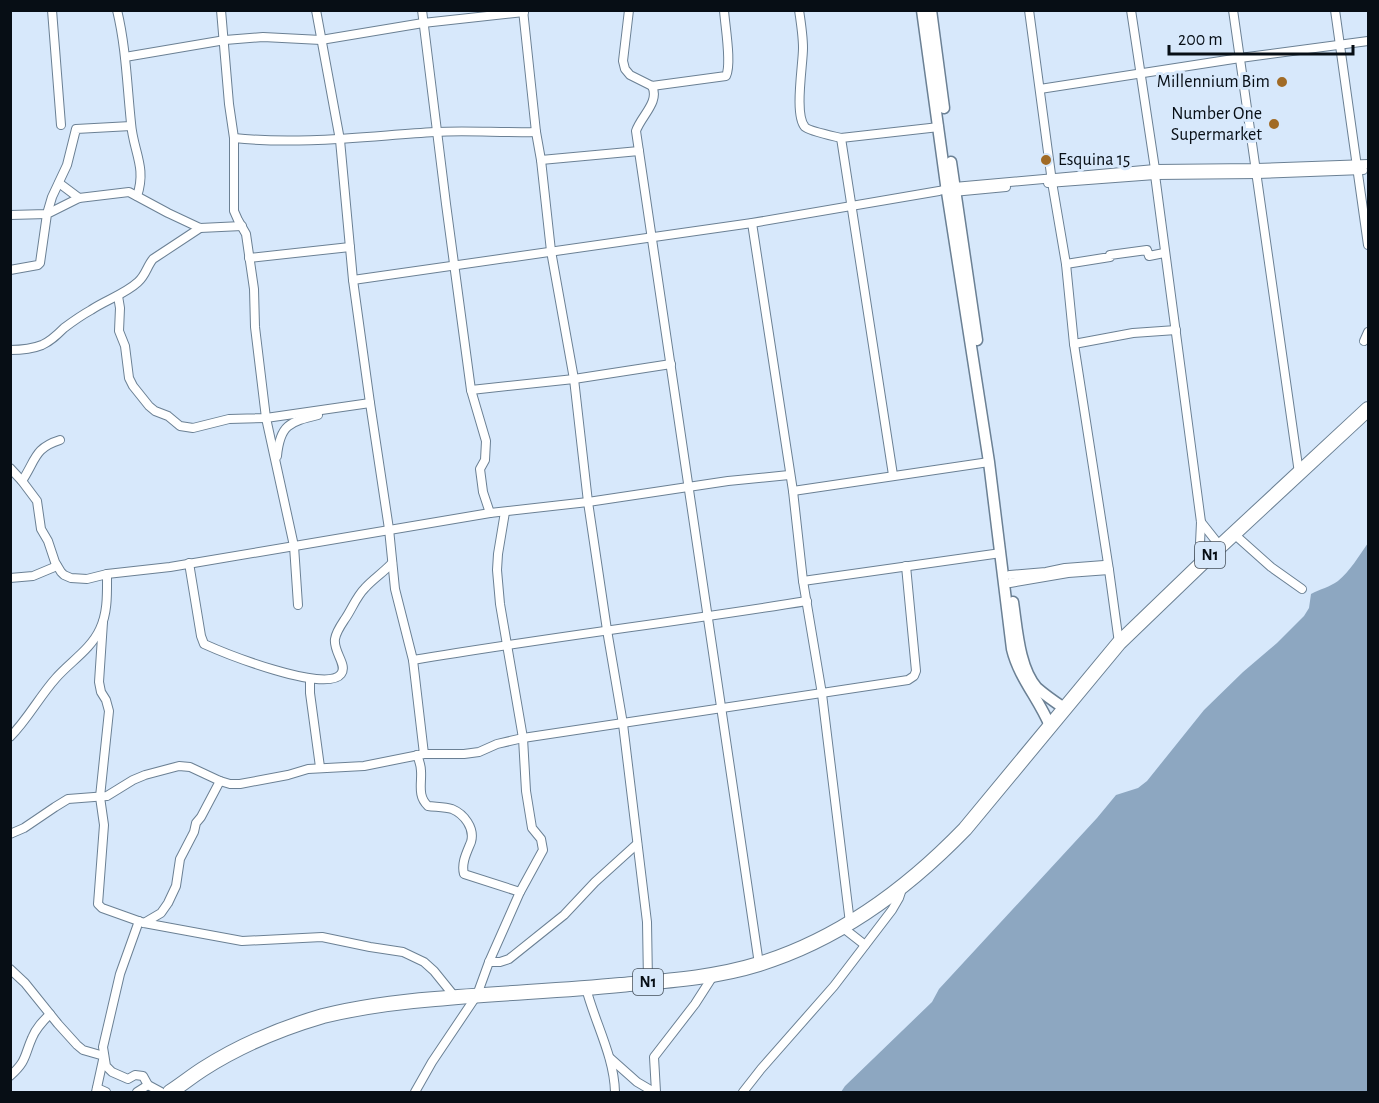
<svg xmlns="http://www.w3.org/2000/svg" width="1379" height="1103" viewBox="0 0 1379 1103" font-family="'Alegreya Sans',sans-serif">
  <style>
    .water { fill: #8da7c1 }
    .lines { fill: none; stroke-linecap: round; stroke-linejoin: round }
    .street-casing { stroke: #6b8094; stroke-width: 10 }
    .secondary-casing { stroke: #6b8094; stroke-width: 13 }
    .highway-casing { stroke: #6b8094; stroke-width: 16 }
    .street { stroke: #fff; stroke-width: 8 }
    .secondary { stroke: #fff; stroke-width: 10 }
    .highway { stroke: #fff; stroke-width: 14 }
    .poi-dot { fill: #a16b26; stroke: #d7e8fb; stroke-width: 2 }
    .labels { text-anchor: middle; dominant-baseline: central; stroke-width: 6; stroke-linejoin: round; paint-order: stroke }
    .shield { fill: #d7e8fb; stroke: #454f5a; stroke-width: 1.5 }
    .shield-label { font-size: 16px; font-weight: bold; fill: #070e15 }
    .poi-label { font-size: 18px; fill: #070e15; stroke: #d7e8fb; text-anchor: end }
  </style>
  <rect width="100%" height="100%" fill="#d7e8fb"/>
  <path class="water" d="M 1368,543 L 1368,1092 L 841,1092 L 845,1086 L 932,1002 L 939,989 L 1097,818 L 1116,795 L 1138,788 L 1147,781 L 1204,710 L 1243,672 L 1277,643 L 1304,616 L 1309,608 L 1311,594 C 1320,589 1330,587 1338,581 C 1350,571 1359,556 1368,543 Z"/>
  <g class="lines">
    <defs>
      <g id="street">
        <polyline points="52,10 61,125"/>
        <path d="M 117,10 C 126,47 127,85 131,123 C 133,151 147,167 137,196"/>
        <polyline points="316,10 340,140 353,280 370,403 389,529 395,589 413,660 424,754"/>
        <polyline points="422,10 446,204 471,390 486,441 485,460 480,469 483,492 490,513"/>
        <polyline points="523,10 536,132 541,160 551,251 574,379 588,502 607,630 623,724 647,922 648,982"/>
        <path d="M 629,10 L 623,61 L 625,69 L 630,75 L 652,86 L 726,76 C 732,64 725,26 724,10"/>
        <path d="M 799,10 C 801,23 803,36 803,48 C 803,65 794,115 805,127 C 809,131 833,136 841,138 L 939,127"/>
        <polyline points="1029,10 1052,182 1066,264 1074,344 1109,570 1119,643"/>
        <polyline points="1131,10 1155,169 1155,175 1201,522 1199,565"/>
        <polyline points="1233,10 1299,473"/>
        <polyline points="1335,10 1368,245"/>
        <polyline points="125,57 225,40 263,37 321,40 423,23 524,12"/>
        <path d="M 652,86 C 660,102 641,116 636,131 L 759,964"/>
        <polyline points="1040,89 1240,58 1368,41"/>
        <path d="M 234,138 C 301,145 368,136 435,132 C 468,130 502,133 536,132"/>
        <polyline points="841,138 893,475"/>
        <polyline points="541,160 639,151"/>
        <polyline points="59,183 79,198"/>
        <polyline points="1048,183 1155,175 1257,174 1363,170"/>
        <polyline points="953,192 1006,187"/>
        <polyline points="10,215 47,214 52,197 67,165 76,129 131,126"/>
        <polyline points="752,223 793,491 803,581 822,694 850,923"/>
        <polyline points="249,258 350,247"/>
        <polyline points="1066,264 1110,257 1110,255 1147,250 1149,256 1164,253"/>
        <polyline points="10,270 38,265 40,263 47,214 79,198 129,192 168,213 200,228 242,226"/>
        <polyline points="353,280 752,223 939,191 954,187 1155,169 1256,168 1368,164"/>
        <polyline points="118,296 120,308 119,331 125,346 129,378 133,386 149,406 155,411 168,416 180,426 193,428 229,419 266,418 255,327 254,289 246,234 238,220 234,211 234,138 229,104 221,10"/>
        <polyline points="1364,341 1368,332"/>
        <polyline points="1074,344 1133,333 1176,330"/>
        <path d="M 10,350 C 21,350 32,349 42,345 C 51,341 57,335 64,328 C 72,322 82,315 91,310 C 106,300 125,294 138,282 C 146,275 147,266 153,259 L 200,228"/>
        <polyline points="471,390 574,379 671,364"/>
        <path d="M 277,456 C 280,425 289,422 318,415"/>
        <polyline points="10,468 22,481 37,501 41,529 48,541 55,562 61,572 64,575 71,578 87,579 107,574 170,567 490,513 588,502 728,481 789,475"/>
        <path d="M 22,481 C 36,460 34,448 60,440"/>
        <polyline points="793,491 989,462"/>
        <polyline points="1201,522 1220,546"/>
        <polyline points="1234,534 1271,567 1302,589"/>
        <path d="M 189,563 L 201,636 L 204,644 C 224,653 326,694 341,674 C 348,665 333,652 335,639 C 336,632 341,625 345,619 C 352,609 356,597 365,588 C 373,579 384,572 392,563"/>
        <polyline points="1010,575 1046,572 1065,568 1104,565"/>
        <polyline points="10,578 33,576 57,566"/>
        <polyline points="803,581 1001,553"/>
        <polyline points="1010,583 1068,573 1109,570"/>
        <polyline points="298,605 294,546 266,418 370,403"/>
        <polyline points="103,622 99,682 101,692 106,700 109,711 100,797 104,825 98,904 102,908 144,923 242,941 322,937 370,947 403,952 424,962 434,971 455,997"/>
        <path d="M 413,660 C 544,638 676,622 807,601"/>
        <polyline points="310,679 310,693 320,767"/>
        <path d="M 10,737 C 28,719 39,697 56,678 C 70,662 91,649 100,629 C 108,612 107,593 107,574"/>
        <path d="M 417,755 C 419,760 421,765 421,771 C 422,783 417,796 428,806 C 435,807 445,807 452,809 C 464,814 475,828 471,842 C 467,852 461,863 464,874 L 520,892"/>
        <polyline points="10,834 24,828 55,807 68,799 107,796 133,780 145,775 179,766 190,767 220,781 230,784 240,784 288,775 308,769 364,766 424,754 464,754 479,752 497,744 523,738 908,680 914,676 916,671 906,566"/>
        <polyline points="139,921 120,974 103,1047 106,1066 112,1072 128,1079 135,1075 143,1076 148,1085 161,1092"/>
        <polyline points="144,923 161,913 168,903 176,886 180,859 194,832 196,823 201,817 220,781"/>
        <polyline points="842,927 865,945"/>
        <polyline points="489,962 500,962 509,959 564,915 595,882 637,844"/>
        <polyline points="10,969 25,983 58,1024 77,1045 83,1050 104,1056"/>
        <path d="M 586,988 C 595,1023 614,1056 615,1092"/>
        <polyline points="610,1058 637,1082 654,1092"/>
        <path d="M 10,1076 C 27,1061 24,1056 32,1038 C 36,1028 43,1021 50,1014"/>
        <polyline points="97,1088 106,1092"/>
        <polyline points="96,1092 103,1060"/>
        <polyline points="137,1092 148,1085"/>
        <polyline points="415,1092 432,1062 477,995 489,962 520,892 543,850 541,839 532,828 526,791 523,738 500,604 497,570 498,554 505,512"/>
        <polyline points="656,1092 654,1057 695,1004 713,976"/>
        <polyline points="743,1092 761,1069 834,986 892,910 899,898 902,889"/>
      </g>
      <g id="secondary">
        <path d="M 922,10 L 947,192 L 989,462 L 1012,649 C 1019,678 1039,699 1050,726"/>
        <polyline points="931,10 944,108"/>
        <polyline points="951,162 977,340"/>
        <path d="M 1013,602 C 1017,628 1019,668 1037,688 C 1045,695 1055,702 1064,708"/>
      </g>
      <path id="highway" d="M 170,1092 C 181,1085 192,1076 203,1069 C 239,1046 282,1028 323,1016 C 360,1007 397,1002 435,999 C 497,993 558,991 620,985 C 666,981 714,978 759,964 C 840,939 907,889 965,829 L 1119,643 L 1199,566 L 1368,409"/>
    </defs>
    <use href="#street" class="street-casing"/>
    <use href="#secondary" class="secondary-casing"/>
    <use href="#highway" class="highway-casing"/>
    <use href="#street" class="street"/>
    <use href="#secondary" class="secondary"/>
    <use href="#highway" class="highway"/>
  </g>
  <g class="poi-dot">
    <circle cx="1282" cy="82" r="6"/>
    <circle cx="1274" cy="124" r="6"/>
    <circle cx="1046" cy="160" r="6"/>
  </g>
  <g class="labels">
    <g class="shield">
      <rect x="1195" y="542" width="30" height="26" rx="4.5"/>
      <rect x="633" y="969" width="30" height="26" rx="4.5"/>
    </g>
    <g class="shield-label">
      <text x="1210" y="555">N1</text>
      <text x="648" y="982">N1</text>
    </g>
    <g class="poi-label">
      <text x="1270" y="82">Millennium Bim</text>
      <text x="1262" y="114">Number One<tspan x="1262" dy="21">Supermarket</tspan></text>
      <text x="1058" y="160" text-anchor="start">Esquina 15</text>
    </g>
  </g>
  <rect width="1379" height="1103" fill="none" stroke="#070e15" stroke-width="24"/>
  <path d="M1169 45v9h184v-9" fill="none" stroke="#070e15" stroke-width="3"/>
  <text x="1178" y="45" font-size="18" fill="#070e15" stroke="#d7e8fb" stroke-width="4.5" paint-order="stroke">200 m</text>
</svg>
